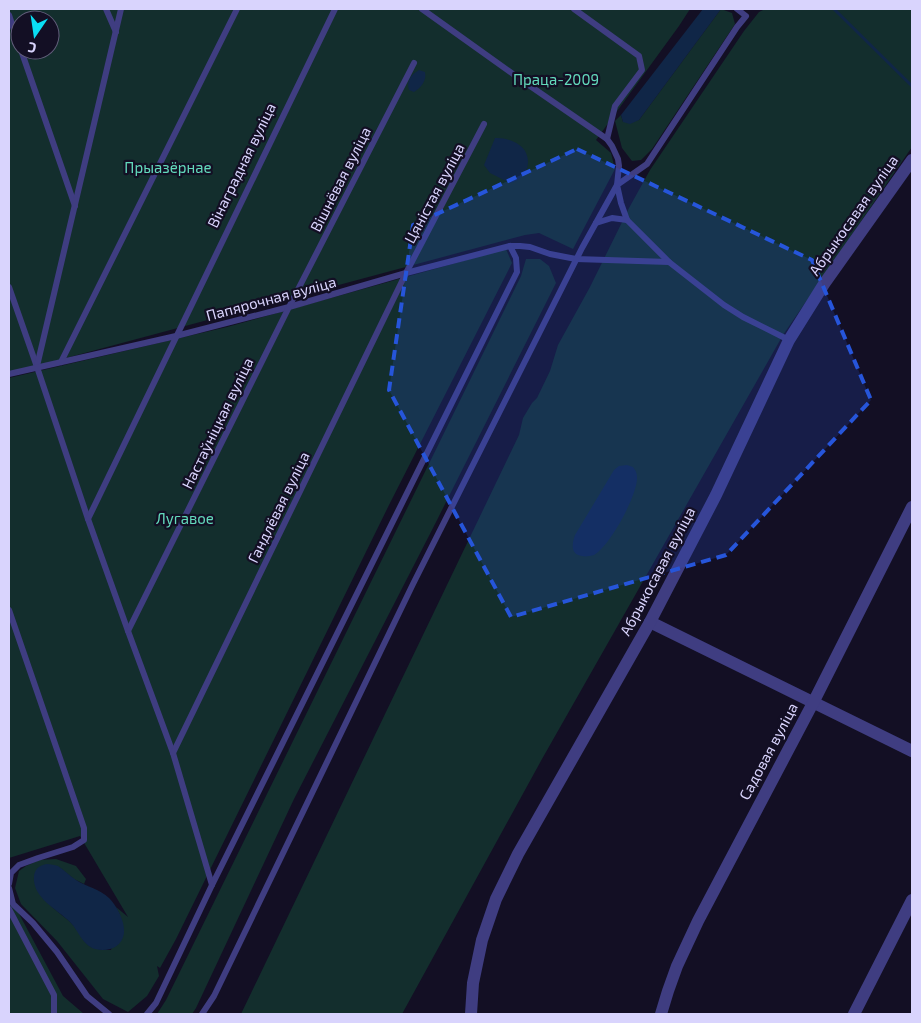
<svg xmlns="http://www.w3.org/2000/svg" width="921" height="1023" viewBox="0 0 921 1023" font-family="'Exo 2',sans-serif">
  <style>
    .green { fill: #132e2d; fill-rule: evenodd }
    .water { fill: #102647 }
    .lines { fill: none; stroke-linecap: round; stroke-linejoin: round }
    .stream { stroke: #102647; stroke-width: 3 }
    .lane { stroke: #3f3d81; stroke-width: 6 }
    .street { stroke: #3f3d81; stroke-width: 12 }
    .marked { fill: #2655da; fill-opacity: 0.2; stroke: #2655da; stroke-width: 4; stroke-dasharray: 10 6; stroke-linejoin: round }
    .labels { text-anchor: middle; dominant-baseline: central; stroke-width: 4.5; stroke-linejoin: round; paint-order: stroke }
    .park-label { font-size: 15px; fill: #63dabc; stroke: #130f24 }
    .street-label { font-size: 15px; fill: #d9d4fd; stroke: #130f24 }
  </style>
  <rect width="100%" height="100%" fill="#130f24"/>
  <g class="green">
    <path d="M 9,9 L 690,9 L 679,26 L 596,140 L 611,153 L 615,169 L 573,249 L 539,233 L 525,235 L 40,365 L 9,372 ZM 20,20 L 50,20 L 50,50 L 20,50 Z"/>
    <polygon points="721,9 732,13 735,24 652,149 641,160 632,161 622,148 615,121 621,115 623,122 639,120"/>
    <polygon points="765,9 912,9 912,147 783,335 542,759 402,1014 241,1014 519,435 523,418 532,403 537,398 550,371 558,345 590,287 629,208 650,170 744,31 759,12"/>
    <path d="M 506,249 L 512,263 L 389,505 L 176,939 L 160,968 L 157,966 L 159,976 L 147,996 L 128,1012 L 103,999 L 57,941 L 21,904 L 15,888 L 19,871 L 26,866 L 39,860 L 56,859 L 76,866 L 86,879 L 84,884 L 74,879 L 59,867 L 41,896 C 49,905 58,912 68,920 C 86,935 79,951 111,950 L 120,915 L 116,907 L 128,917 L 80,836 L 9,858 L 9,378 L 227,327 Z"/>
    <polygon points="526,259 540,259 549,266 556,283 433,528 294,799 196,1008 192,1014 157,1014 166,1000 521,276"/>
    <polygon points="9,895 63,996 84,1014 9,1014"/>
  </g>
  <g class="water">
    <polygon points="703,9 721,9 639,120 630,124 623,122 621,115"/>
    <path d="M 419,70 L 425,72 C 427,80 421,88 414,92 L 409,90 C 406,80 411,75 419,70 Z"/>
    <path d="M 495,138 C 505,137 522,143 526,153 C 532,166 524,180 510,183 L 490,173 L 484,165 Z"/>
    <path d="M 627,465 L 633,467 C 636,471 637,473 637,478 C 637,496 610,546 594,555 C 590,556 586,557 582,556 C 570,554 572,544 575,535 L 614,470 L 619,466 Z"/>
    <path d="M 47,864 C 51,864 54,865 58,866 C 64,870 70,876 76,880 C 87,887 100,889 109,898 C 117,906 125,921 124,933 C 122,948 108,952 95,949 C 82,945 79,931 70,922 C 57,909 32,898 34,876 C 35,868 40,865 47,864 Z"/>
  </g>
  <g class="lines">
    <polyline class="stream" points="834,9 912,86"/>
    <g class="lane">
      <polyline points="106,9 116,32"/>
      <polyline points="574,9 639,56 642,70 615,106 607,139"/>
      <polyline points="9,15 20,48"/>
      <polyline points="21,50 75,206"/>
      <polyline points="596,223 612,218 627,220"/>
      <polyline points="669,262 627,220 621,203 617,185 647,164 737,27 746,16 737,9"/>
      <polyline points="9,287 37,367 88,519 128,631 173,753 212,885"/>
      <polyline points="61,362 237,9"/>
      <polyline points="37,366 121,9"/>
      <polyline points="9,374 176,336 289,307 406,273 510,246 520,246 530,247 550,254 576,259 669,262 724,305 743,317 789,340"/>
      <polyline points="88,519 335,9"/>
      <polyline points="9,610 84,828 84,840 73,847 38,858 19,865 11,873 9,884"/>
      <polyline points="128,631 289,307 414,63"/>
      <polyline points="173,753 406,273 484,124"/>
      <polyline points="9,888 13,904 33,923 57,952 87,996 109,1014"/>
      <polyline points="9,909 54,995 54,1014"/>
      <polyline points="147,1014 156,1003 212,885 517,272 516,258 510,246"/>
      <polyline points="202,1014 214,996 413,584 582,248 617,185 619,166 618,159 612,146 607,139 520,79 422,9"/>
    </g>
    <g class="street">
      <polyline points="650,622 912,751"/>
      <polyline points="471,1014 473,983 482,940 496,899 518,854 650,622 716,495 789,340 824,284 912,160"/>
      <polyline points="661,1014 668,991 677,966 698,921 814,701 912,507"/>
      <polyline points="854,1014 912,900"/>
    </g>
  </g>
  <path class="marked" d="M 577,149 L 812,260 L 871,400 L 726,555 L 511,617 L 389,390 L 413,225 Z"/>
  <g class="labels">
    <g class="park-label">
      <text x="556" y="79">Праца-2009</text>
      <text x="168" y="167">Прыазёрнае</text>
      <text x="185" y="518">Лугавое</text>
    </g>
    <g class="street-label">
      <text transform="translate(241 165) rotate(-64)">Вінаградная вуліца</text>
      <text transform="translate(340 179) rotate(-63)">Вішнёвая вуліца</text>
      <text transform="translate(434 193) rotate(-62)">Цяністая вуліца</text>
      <text transform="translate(853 215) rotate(-55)">Абрыкосавая вуліца</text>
      <text transform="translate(271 298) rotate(-15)">Папярочная вуліца</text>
      <text transform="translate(217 423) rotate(-64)">Настаўніцкая вуліца</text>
      <text transform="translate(278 507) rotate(-64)">Гандлёвая вуліца</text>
      <text transform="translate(657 571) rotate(-62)">Абрыкосавая вуліца</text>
      <text transform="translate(768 751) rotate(-62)">Садовая вуліца</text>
    </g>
  </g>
  <rect width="921" height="1023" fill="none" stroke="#d9d4fd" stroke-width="20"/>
  <g transform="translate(35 35) rotate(193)"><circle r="24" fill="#130f24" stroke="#625e7b"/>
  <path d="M0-4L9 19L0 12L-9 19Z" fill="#0adef3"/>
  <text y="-8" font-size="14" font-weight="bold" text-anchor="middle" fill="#d9d4fd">С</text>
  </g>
</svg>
